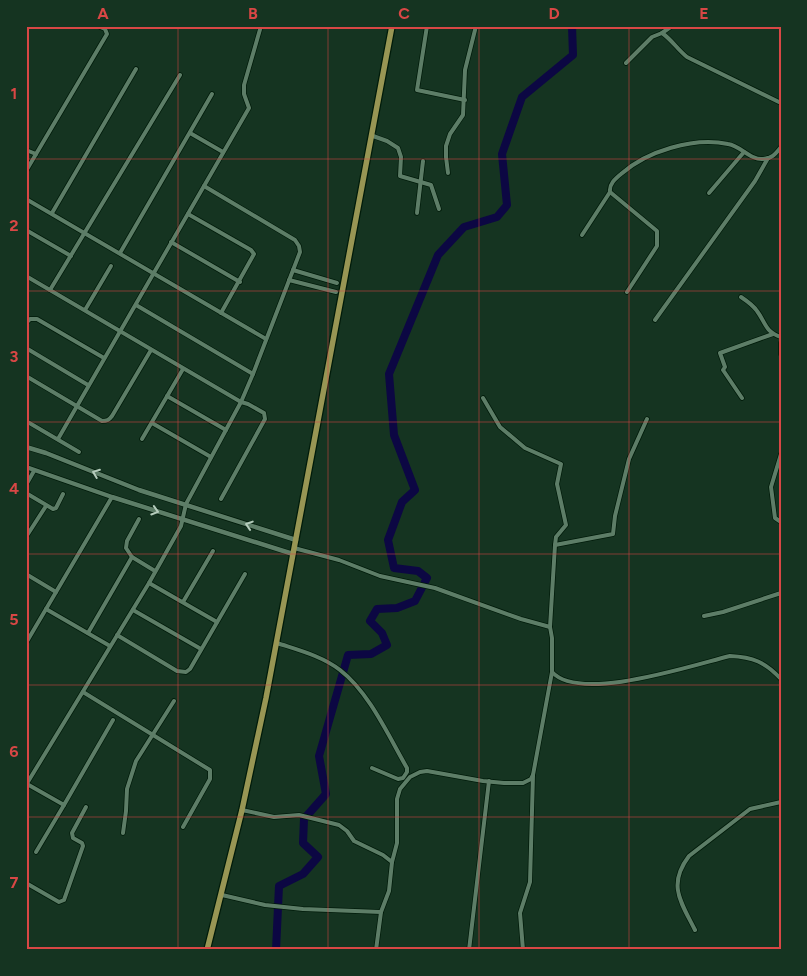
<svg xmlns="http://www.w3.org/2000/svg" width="807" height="976" viewBox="0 0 807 976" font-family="Figtree,sans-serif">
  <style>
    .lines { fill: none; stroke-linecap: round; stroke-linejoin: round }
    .river { stroke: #0c0743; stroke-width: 8 }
    .minor-casing { stroke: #001b0a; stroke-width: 5.5 }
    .tertiary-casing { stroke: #001b0a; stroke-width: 6 }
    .primary-casing { stroke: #001b0a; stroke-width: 8 }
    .minor { stroke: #5d7d67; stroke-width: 4 }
    .tertiary { stroke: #5d7d67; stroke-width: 4.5 }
    .primary { stroke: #989654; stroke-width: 5.5 }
    .oneway { stroke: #b5ccbc }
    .grid { fill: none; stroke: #d84745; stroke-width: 1; stroke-opacity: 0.55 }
    .neatline { fill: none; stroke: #d84745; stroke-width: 2 }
    .grid-label { font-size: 16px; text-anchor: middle; font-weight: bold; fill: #d84745 }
  </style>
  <rect width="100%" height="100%" fill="#153421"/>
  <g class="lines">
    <polyline class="river" points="276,950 279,886 303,874 318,857 303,843 304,819 326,794 319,756 348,655 371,654 387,645 382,633 370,621 377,609 397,608 415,601 427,578 418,571 394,568 388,540 402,502 415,490 394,435 389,374 438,255 464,227 497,217 507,205 502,154 522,97 573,55 572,26"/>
    <defs>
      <g id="minor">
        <polyline points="427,26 417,90 465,100"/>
        <polyline points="662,33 672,26"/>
        <path d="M 626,63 L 652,37 L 662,33 C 672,40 678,50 687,57 L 781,103"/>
        <polyline points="190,133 223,152"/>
        <polyline points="373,136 387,141 398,148 401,157 400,176 431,185 439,209"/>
        <polyline points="26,150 36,154"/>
        <polyline points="26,171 107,34 105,29 98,26"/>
        <polyline points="448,173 446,157 446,146 450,134 463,115 465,70 476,26"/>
        <polyline points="709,193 744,152"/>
        <polyline points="26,199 266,339"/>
        <polyline points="52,213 136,69"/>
        <polyline points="417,213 423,161"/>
        <polyline points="188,214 251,250 254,254 221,313"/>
        <polyline points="26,230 71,256"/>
        <polyline points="582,235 610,192"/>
        <polyline points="171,242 240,282"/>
        <polyline points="120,253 212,94"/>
        <polyline points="293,270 337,283"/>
        <polyline points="26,276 241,402 248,404 264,413 265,419 221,499"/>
        <polyline points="289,280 336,292"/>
        <polyline points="50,290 180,75"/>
        <path d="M 627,292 L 657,246 L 657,231 L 610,192 C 609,184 615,179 621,174 C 647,151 693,137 728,144 C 741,146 750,160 763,159 C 772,159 776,153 781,147"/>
        <path d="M 741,297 C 747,301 753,305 757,311 C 766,323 765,332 781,337"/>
        <polyline points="136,305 253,374"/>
        <polyline points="85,310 111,266"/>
        <polyline points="655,320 755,181 768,158"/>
        <polyline points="26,323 30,319 37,319 104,358"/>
        <polyline points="781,343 781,354"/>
        <polyline points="26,348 88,385"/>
        <path d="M 26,376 L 102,421 C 107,421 109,420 112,416 L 151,350"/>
        <polyline points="167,396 226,430"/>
        <path d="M 483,398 L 500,427 L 525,448 L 561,464 L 557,484 L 566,525 L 556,537 L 555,545 L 550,627 L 552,638 L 552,672 C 580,703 693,665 730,656 C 753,657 765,662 781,679"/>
        <polyline points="742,398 723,370 725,367 720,353 773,334"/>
        <polyline points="26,421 79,452"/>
        <polyline points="152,423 211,457"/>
        <polyline points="58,439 249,108 244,94 244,85 261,26"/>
        <polyline points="142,439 183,369"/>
        <polyline points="781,454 771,487 775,518 781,522"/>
        <polyline points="26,485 34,471"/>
        <polyline points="26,493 53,509 56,508 63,494"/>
        <polyline points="139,519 127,541 126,548 132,557 155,571"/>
        <polyline points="26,537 46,506"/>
        <polyline points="555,545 613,534 615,516 629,459 647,419"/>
        <polyline points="294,548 339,560 380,576 435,588 521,619 550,627"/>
        <polyline points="26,574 56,592"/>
        <polyline points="149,583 217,622"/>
        <polyline points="183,602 213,551"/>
        <polyline points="46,609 110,646"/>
        <polyline points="133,610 201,649"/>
        <polyline points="704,616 723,612 781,593"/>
        <polyline points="88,633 132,557"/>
        <polyline points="117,635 177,671 186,672 190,669 245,574"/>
        <polyline points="26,643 112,497"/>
        <path d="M 277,643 C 298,650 322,656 340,670 C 369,692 389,737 407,768 L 407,772 L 403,778 L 398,779 L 372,768"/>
        <polyline points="83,692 210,770 210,779 183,827"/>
        <polyline points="27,784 64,805 113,720"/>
        <polyline points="26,785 149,583 181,526 186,504 241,402 253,374 300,252 299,246 295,240 204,186"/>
        <polyline points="242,810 274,817 299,815 339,825 347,831 354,841 383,855 392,862"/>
        <polyline points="123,833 126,811 127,789 136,761 174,701"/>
        <polyline points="36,852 64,805"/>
        <polyline points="26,883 59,902 64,900 83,846 82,843 73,838 72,833 86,807"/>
        <polyline points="222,895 265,905 303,909 381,912"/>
        <path d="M 695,930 C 681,902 667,885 689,856 L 750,809 L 781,802"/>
        <polyline points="376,950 381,912 389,891 392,862 397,843 397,799 400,789 410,777 420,772 427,771 483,781 504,783 523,783 531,779 533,775 552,672"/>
        <polyline points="469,950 489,781"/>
        <polyline points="523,950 520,913 530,882 533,775"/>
      </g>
      <g id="tertiary">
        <polyline points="26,447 46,453 139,490 296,540"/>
        <polyline points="26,467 112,497 293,554"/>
      </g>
      <polyline id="primary" points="207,950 242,810 266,698 392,26"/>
    </defs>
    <use href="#minor" class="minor-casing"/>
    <use href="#tertiary" class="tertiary-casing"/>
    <use href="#primary" class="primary-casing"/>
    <use href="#minor" class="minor"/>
    <use href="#tertiary" class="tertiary"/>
    <use href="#primary" class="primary"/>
  </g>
  <defs><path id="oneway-chevron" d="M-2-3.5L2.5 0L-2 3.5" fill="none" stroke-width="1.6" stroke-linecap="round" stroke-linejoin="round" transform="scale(1.25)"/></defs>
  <g class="oneway">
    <use href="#oneway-chevron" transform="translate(96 473) rotate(-159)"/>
    <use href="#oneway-chevron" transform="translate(155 511) rotate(17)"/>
    <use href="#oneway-chevron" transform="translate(249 525) rotate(-162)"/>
  </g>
  <path class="grid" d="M 178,26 L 178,950M 328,26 L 328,950M 479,26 L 479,950M 629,26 L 629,950M 26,159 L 781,159M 26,291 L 781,291M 26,422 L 781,422M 26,554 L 781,554M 26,685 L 781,685M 26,817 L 781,817"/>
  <rect width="807" height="976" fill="none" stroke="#153421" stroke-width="55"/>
  <rect x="28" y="28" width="752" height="920" class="neatline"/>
  <g class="grid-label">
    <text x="103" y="19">A</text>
    <text x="253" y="19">B</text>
    <text x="404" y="19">C</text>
    <text x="554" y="19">D</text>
    <text x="704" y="19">E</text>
    <text x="14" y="99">1</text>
    <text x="14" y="231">2</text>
    <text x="14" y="362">3</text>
    <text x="14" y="494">4</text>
    <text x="14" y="625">5</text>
    <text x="14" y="757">6</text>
    <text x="14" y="888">7</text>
  </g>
</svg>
